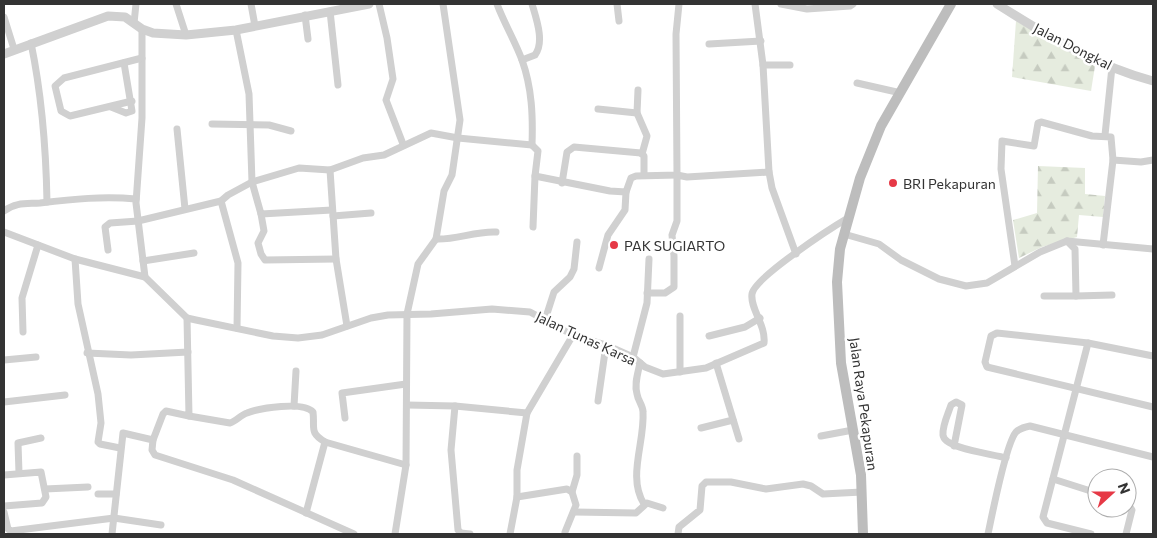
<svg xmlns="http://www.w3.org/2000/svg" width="1157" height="538" viewBox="0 0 1157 538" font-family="Commissioner,sans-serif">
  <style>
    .forest { fill: url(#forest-firs) }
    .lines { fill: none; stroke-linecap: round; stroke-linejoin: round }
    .minor { stroke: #d0d0d0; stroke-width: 7 }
    .tertiary { stroke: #d0d0d0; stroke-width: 9 }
    .secondary { stroke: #bdbdbd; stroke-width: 10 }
    .poi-dot { fill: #e63946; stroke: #fff; stroke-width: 2 }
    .labels { text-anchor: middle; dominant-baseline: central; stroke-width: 5; stroke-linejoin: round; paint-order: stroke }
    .street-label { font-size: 14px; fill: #333; stroke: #fff }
    .poi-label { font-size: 14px; fill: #333; stroke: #fff; text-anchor: start }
  </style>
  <defs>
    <pattern id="forest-firs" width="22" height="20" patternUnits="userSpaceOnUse" patternTransform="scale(1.25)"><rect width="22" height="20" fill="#e6ecdf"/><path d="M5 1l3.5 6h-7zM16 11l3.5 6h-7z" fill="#c6cbc0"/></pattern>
  </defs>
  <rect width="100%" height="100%" fill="#fff"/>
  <g class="forest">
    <polygon points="1016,21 1095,66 1091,91 1012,77"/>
    <polygon points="1038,166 1085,168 1085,194 1105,196 1103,217 1079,215 1077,237 1042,247 1019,258 1013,220 1037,213"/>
  </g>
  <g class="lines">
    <g class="minor">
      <polyline points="176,4 186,35"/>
      <polyline points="251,4 255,26"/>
      <polyline points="379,4 387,38 393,79 386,100 403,144"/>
      <path d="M 497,4 C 504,23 515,41 522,60 C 532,88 533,116 532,145 L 538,151 L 535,176 L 610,191 L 626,192 L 631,178 L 636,176 L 677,175 L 676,34 L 679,4"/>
      <polyline points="617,4 619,21"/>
      <polyline points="755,4 763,65 769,172 772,188 796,254"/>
      <polyline points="781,4 807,9 850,6 853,4"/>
      <polyline points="330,11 338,85"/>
      <polyline points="305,15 308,39"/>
      <polyline points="4,17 14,49"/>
      <polyline points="134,23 136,4"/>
      <path d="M 142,29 L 142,118 L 136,203 L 145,277 L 187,318 L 196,320 L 273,336 L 298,338 L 322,335 L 371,318 L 388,315 L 431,314 L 492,309 L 530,312 L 573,335 L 606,345 L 633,357 L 645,367 L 663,374 L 706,368 L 764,343 C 766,325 750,309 752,294 C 754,278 831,228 848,218"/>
      <polyline points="236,30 249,94 252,182 261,214 332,210"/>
      <path d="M 31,43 C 42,96 46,148 47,202"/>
      <polyline points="709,44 761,41"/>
      <path d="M 522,60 L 535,55 C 545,42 536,18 532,4"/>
      <polyline points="763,65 790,65"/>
      <polyline points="857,83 901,93"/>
      <polyline points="638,90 637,113 647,136 642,154"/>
      <polyline points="132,101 70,116 61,111 55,86 64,78 142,58"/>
      <polyline points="111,107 126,113 132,111 124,63"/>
      <polyline points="598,109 637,113"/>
      <polyline points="212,124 269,125 291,131"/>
      <polyline points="177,129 185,209"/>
      <polyline points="1105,135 1112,67"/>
      <polyline points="330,170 336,259 347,326"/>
      <polyline points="562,183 567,152 574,147 641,153 644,156 644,175"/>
      <polyline points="221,201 238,263 237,328"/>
      <path d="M 4,211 C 16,202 27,204 40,203 C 73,199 104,196 136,199"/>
      <polyline points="261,214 264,231 258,243 261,254 265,260 336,259"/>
      <polyline points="333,216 371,213"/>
      <polyline points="533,227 535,176"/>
      <polyline points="4,232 75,259 145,277"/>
      <polyline points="844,234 879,244 901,260 939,279 966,286 987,283 1040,252 1067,241 1153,249"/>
      <path d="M 436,239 C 456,240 475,231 496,232"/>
      <polyline points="1103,245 1113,160"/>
      <polyline points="108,250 105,227 110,223 138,221 221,201 228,195 252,182 299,168 330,170 363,158 384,155 431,133 458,138 532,145"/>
      <polyline points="75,259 78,304 98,394 101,423 98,442 100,444 120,448"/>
      <polyline points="143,261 194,253"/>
      <polyline points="1015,266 1001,169 1002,141 1034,146 1038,123 1041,122 1092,136 1111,137 1113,160 1141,162 1153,160"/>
      <polyline points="599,268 608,235 625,210 626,192"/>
      <polyline points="647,293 665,293 674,287 674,256 672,235 677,221 677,175 687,177 769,172"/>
      <polyline points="1044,296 1076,296 1075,249 1067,241"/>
      <polyline points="1076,296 1112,295"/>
      <polyline points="680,316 680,372"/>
      <polyline points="545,320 554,292 570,277 574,269 577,242"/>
      <polyline points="23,332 22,298 38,245"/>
      <polyline points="709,336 745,327 760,318"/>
      <polyline points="1088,343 1043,517 1047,523 1091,534"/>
      <polyline points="87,353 131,355 188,352"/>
      <polyline points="1153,356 1088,343 997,333 991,336 985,362 987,367 1153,407"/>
      <polyline points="633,357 647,303 649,259"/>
      <polyline points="4,360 36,357"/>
      <path d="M 640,363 C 638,373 634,384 637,394 C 638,401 643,405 643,412 C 645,442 627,477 644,504"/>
      <polyline points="716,363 739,439"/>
      <polyline points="598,401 606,345"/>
      <polyline points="4,402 65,395"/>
      <polyline points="407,405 455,406 527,413"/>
      <polyline points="294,406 296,371"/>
      <polyline points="455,406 451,450 458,530 461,533 470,534"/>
      <path d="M 189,416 L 230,423 C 236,421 241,415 247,413 C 260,408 303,401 313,412 C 315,429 309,432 325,442 L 406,465"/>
      <polyline points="345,418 342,393 406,384"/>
      <polyline points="701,428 733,420"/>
      <polyline points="821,436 853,430"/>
      <polyline points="153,440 152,450 155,455 233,480 354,534"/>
      <path d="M 954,446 L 962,405 L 956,402 L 951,405 C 948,414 942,426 943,435 C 944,449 994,454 1006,458"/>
      <polyline points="19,473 18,443 41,438"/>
      <polyline points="4,475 41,472 46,497 42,503 4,506"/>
      <polyline points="1053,479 1097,493"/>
      <polyline points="45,489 88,487"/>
      <polyline points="572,492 577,475 577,456"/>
      <polyline points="98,494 116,494"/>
      <polyline points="517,497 567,489 572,492 576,505 565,532"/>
      <polyline points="4,512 8,529 11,531 114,518 161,525"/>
      <polyline points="574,512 636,513 647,503 663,508"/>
      <polyline points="306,513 325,442"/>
      <polyline points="112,534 123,433 153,440 163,414 166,411 189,416 187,318"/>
      <polyline points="395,534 406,465 407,314 418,264 436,239 444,191 452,175 460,120 443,4"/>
      <polyline points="510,534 517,497 517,470 527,413 573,335"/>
      <polyline points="678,534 679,527 700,510 702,486 706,482 731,482 766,489 803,484 811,486 823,494 862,492"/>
      <path d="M 988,534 C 992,515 1006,443 1016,432 C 1020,428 1025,427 1030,426 L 1153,457"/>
      <polyline points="1126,534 1132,510 1127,502"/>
    </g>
    <g class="tertiary">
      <path d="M 997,4 C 1046,35 1096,66 1153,81"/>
      <polyline points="4,54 108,16 125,17 142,29 153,33 186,35 236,30 369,4"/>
    </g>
    <polyline class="secondary" points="863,534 861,475 841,363 837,282 840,249 860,178 881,126 951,4"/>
  </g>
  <g class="poi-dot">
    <circle cx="893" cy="183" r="5"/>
    <circle cx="614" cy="245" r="5"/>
  </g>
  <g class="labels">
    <g class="street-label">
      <text transform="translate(1073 46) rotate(27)">Jalan Dongkal</text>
      <text transform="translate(586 338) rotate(25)">Jalan Tunas Karsa</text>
      <text transform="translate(864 404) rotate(82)">Jalan Raya Pekapuran</text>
    </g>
    <g class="poi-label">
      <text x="903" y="183">BRI Pekapuran</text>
      <text x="624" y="245">PAK SUGIARTO</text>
    </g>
  </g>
  <rect width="1157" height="538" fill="none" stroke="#333333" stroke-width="10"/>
  <g transform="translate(1112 493) rotate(69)"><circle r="24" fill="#ffffff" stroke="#adadad"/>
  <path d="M0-4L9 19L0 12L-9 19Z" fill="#e63946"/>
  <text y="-8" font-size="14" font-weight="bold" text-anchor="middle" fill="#333333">N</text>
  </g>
</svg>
